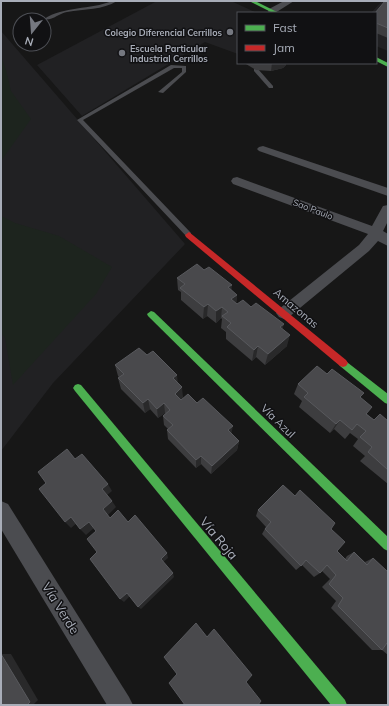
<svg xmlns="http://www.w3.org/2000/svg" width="389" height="706" viewBox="0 0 389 706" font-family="Mulish,sans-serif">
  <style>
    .built { fill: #212123 }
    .green { fill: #1d241e }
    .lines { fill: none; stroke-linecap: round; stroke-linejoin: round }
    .lane { fill: #4b4c50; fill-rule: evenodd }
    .street { fill: #4b4c50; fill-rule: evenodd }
    .fast { fill: #4caf50; fill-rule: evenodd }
    .jam { fill: #c62828; fill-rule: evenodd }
    .wall { fill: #3d3d3f }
    .shaded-wall { fill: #29292a }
    .building { fill: #49494c; stroke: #58595d }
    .poi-dot { fill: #757880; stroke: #111113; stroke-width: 1.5 }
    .labels { text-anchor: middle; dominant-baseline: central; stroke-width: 3; stroke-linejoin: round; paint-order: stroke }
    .far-poi-label { font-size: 9px; font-weight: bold; fill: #a8adb8; stroke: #111113; text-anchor: end }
    .far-street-label { font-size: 9px; fill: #a8adb8; stroke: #111113 }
    .street-label { font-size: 11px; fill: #a8adb8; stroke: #111113 }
    .near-street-label { font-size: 13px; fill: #a8adb8; stroke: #111113 }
  </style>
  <rect width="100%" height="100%" fill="#171717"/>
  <g class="built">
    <polygon points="157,1 231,1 257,13 238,13 238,54 205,42 82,116 37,65"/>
    <polygon points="382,1 388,1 388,51 376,46 376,13 371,13"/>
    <polygon points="1,31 185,244 53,383 1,451"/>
  </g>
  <g class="green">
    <polygon points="1,56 6,70 11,91 31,119 1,161"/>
    <polygon points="1,216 15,223 59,236 112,267 96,294 13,385 5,338 1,333"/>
  </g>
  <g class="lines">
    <g class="lane">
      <path d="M 112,1 L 117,1 C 103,10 84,9 67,12 C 60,13 50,22 44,19 C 64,6 90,10 112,1 Z"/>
      <polygon points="171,65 186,66 186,72 163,93 158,92 182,72 182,68 174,68 83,120 191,233 191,237 187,237 77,120"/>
      <polygon points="254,69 258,69 273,86 273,88 269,88 254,71"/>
    </g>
    <g class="street">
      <polygon points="284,1 294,1 275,13 269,13 268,11 269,9"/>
      <polygon points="263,146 388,188 388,196 259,151 257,149 259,147"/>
      <polygon points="237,177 372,226 383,206 388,205 388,221 383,231 388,234 388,246 378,241 369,251 289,317 284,319 279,317 276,313 279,309 359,245 368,234 233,184 231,181 233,178"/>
      <polygon points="1,501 8,504 129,697 133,705 107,705 1,529"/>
    </g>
    <g class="fast">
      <polygon points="249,1 255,1 279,13 273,13"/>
      <polygon points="376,57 388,63 388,67 376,61"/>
      <polygon points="151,311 154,312 388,537 388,551 384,549 148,316 147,314"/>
      <polygon points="343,359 388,394 388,404 385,403 340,366 338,363 340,360"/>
      <polygon points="78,384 81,385 345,700 347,705 331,705 75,391 73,388 75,385"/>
    </g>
    <polygon class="jam" points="189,232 346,360 348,363 346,366 343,367 340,366 186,237 185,235"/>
  </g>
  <g class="wall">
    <polygon points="388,1 388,38 376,33 376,13"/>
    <polygon points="246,63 286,63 286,65 283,68 271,71 256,70 246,64"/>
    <polygon points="177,278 231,290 237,295 236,304 237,304 251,307 284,324 282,329 287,346 265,365 256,357 252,361 226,339 226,332 221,328 222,319 221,318 216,323 207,316 203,319 181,300 181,292 178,290"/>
    <polygon points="115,365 178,383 183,398 181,399 231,434 239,441 237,450 211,474 201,464 196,468 168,439 167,430 168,429 164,425 163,416 166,413 165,413 158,418 150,409 145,413 121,389 118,378 119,377 118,376"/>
    <polygon points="327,374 361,398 367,414 374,420 388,421 388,484 360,461 365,456 353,446 358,439 350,433 345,439 334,429 330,433 299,407 302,401 294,394 298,384"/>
    <polygon points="258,510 331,529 337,551 345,559 347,556 354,552 365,562 373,558 388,572 388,655 382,650 372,650 331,608 336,601 322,587 330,579 322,571 320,573 314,577 302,565 296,570 262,534 266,527 256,516"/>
  </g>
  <g class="shaded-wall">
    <polygon points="272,63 286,63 286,65 283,68 271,71"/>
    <polygon points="232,285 231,297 228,287"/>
    <polygon points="237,295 236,307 231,299"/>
    <polygon points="208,304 207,316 203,319 204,307"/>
    <polygon points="222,307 221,318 216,323 216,311"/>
    <polygon points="284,324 280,336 280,327"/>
    <polygon points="290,335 287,346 265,365 268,354"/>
    <polygon points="258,346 256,357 252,361 254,350"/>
    <polygon points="177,375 178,385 173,378"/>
    <polygon points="182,387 183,398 176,404 175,394"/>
    <polygon points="148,399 150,409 145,413 143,403"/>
    <polygon points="164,403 165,413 158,418 157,409"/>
    <polygon points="340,420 334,429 330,433 336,424"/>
    <polygon points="233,426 231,435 228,430"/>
    <polygon points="239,441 237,450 211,474 212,466"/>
    <polygon points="201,456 201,464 196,468 196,460"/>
    <polygon points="108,484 112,491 106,496 102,489"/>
    <polygon points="112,501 116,507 107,516 103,509"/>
    <polygon points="71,517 77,523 71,528 65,522"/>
    <polygon points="89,522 94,528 86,535 80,529"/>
    <polygon points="167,553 168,558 162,563 161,559"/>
    <polygon points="173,573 174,577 141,609 138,607"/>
    <polygon points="127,593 130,596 124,602 120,599"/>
    <polygon points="1,654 11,654 38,700 33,705 27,705"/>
  </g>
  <g class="building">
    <polygon points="385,1 388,1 388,28 376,23 376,13 375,13"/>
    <polygon points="197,264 204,270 209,267 232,285 228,287 237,295 231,299 237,304 243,300 251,307 256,303 284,324 280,327 290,335 268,354 258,346 254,350 227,327 231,323 222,316 228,312 222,307 216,311 208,304 204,307 180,288 185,284 177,278"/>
    <polygon points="139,348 147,355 153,351 177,375 173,378 182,387 175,394 181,400 188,394 197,403 203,398 233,426 228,430 239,441 212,466 201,456 196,460 167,430 173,425 163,416 170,410 164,403 157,409 148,399 143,403 118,378 124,374 115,365"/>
    <polygon points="317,366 327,374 332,369 364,393 360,397 372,407 366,414 374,420 380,414 388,421 388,470 368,452 372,447 360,437 366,431 357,424 352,430 340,420 336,424 304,397 308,393 298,384"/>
    <polygon points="67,449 75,459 82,454 108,484 102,489 112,501 103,509 110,518 118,510 128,522 135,515 167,553 161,559 173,573 138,607 127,593 120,599 90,559 97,552 87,539 96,531 89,522 80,529 71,517 65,522 39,489 46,483 38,472"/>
    <polygon points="283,485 295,496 300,490 335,523 331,529 345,542 337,551 347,561 354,552 367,565 373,558 388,572 388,645 387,643 382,650 338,606 343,598 329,584 336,575 327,565 320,573 306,560 301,566 265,529 271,522 258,510"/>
    <polygon points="196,623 207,637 214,629 252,675 246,682 261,701 258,705 185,705 169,683 177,674 164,657"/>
    <polygon points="1,654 30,702 27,705 1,705"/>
  </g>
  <g class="poi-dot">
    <circle cx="230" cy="32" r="4"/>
    <circle cx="122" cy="53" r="4"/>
  </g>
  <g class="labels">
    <g class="far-poi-label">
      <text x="222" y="32">Colegio Diferencial Cerrillos</text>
      <text x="130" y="48" text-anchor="start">Escuela Particular<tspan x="130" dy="10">Industrial Cerrillos</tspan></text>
    </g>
    <g class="far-street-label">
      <text transform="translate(313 209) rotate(21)">Sao Paulo</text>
    </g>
    <g class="street-label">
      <text transform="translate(296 308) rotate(40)">Amazonas</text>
      <text transform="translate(278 421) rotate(44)">Vía Azul</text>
    </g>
    <g class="near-street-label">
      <text transform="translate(219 538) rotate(50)">Vía Roja</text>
      <text transform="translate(61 608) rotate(58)">Vía Verde</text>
    </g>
  </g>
  <rect width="389" height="706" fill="none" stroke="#a8adb8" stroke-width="4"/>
  <rect x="237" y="12" width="140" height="52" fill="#111113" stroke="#4d4f55"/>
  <rect x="245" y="25" width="20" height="6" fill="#4caf50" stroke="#4d4f55"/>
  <text x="273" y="32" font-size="12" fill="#a8adb8">Fast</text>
  <rect x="245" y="45" width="20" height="6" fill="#c62828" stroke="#4d4f55"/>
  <text x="273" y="52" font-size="12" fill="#a8adb8">Jam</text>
  <g transform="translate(32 32) rotate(197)"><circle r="19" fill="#111113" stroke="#4d4f55"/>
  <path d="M0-3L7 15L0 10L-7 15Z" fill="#757880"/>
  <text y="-6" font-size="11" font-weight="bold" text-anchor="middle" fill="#a8adb8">N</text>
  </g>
</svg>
